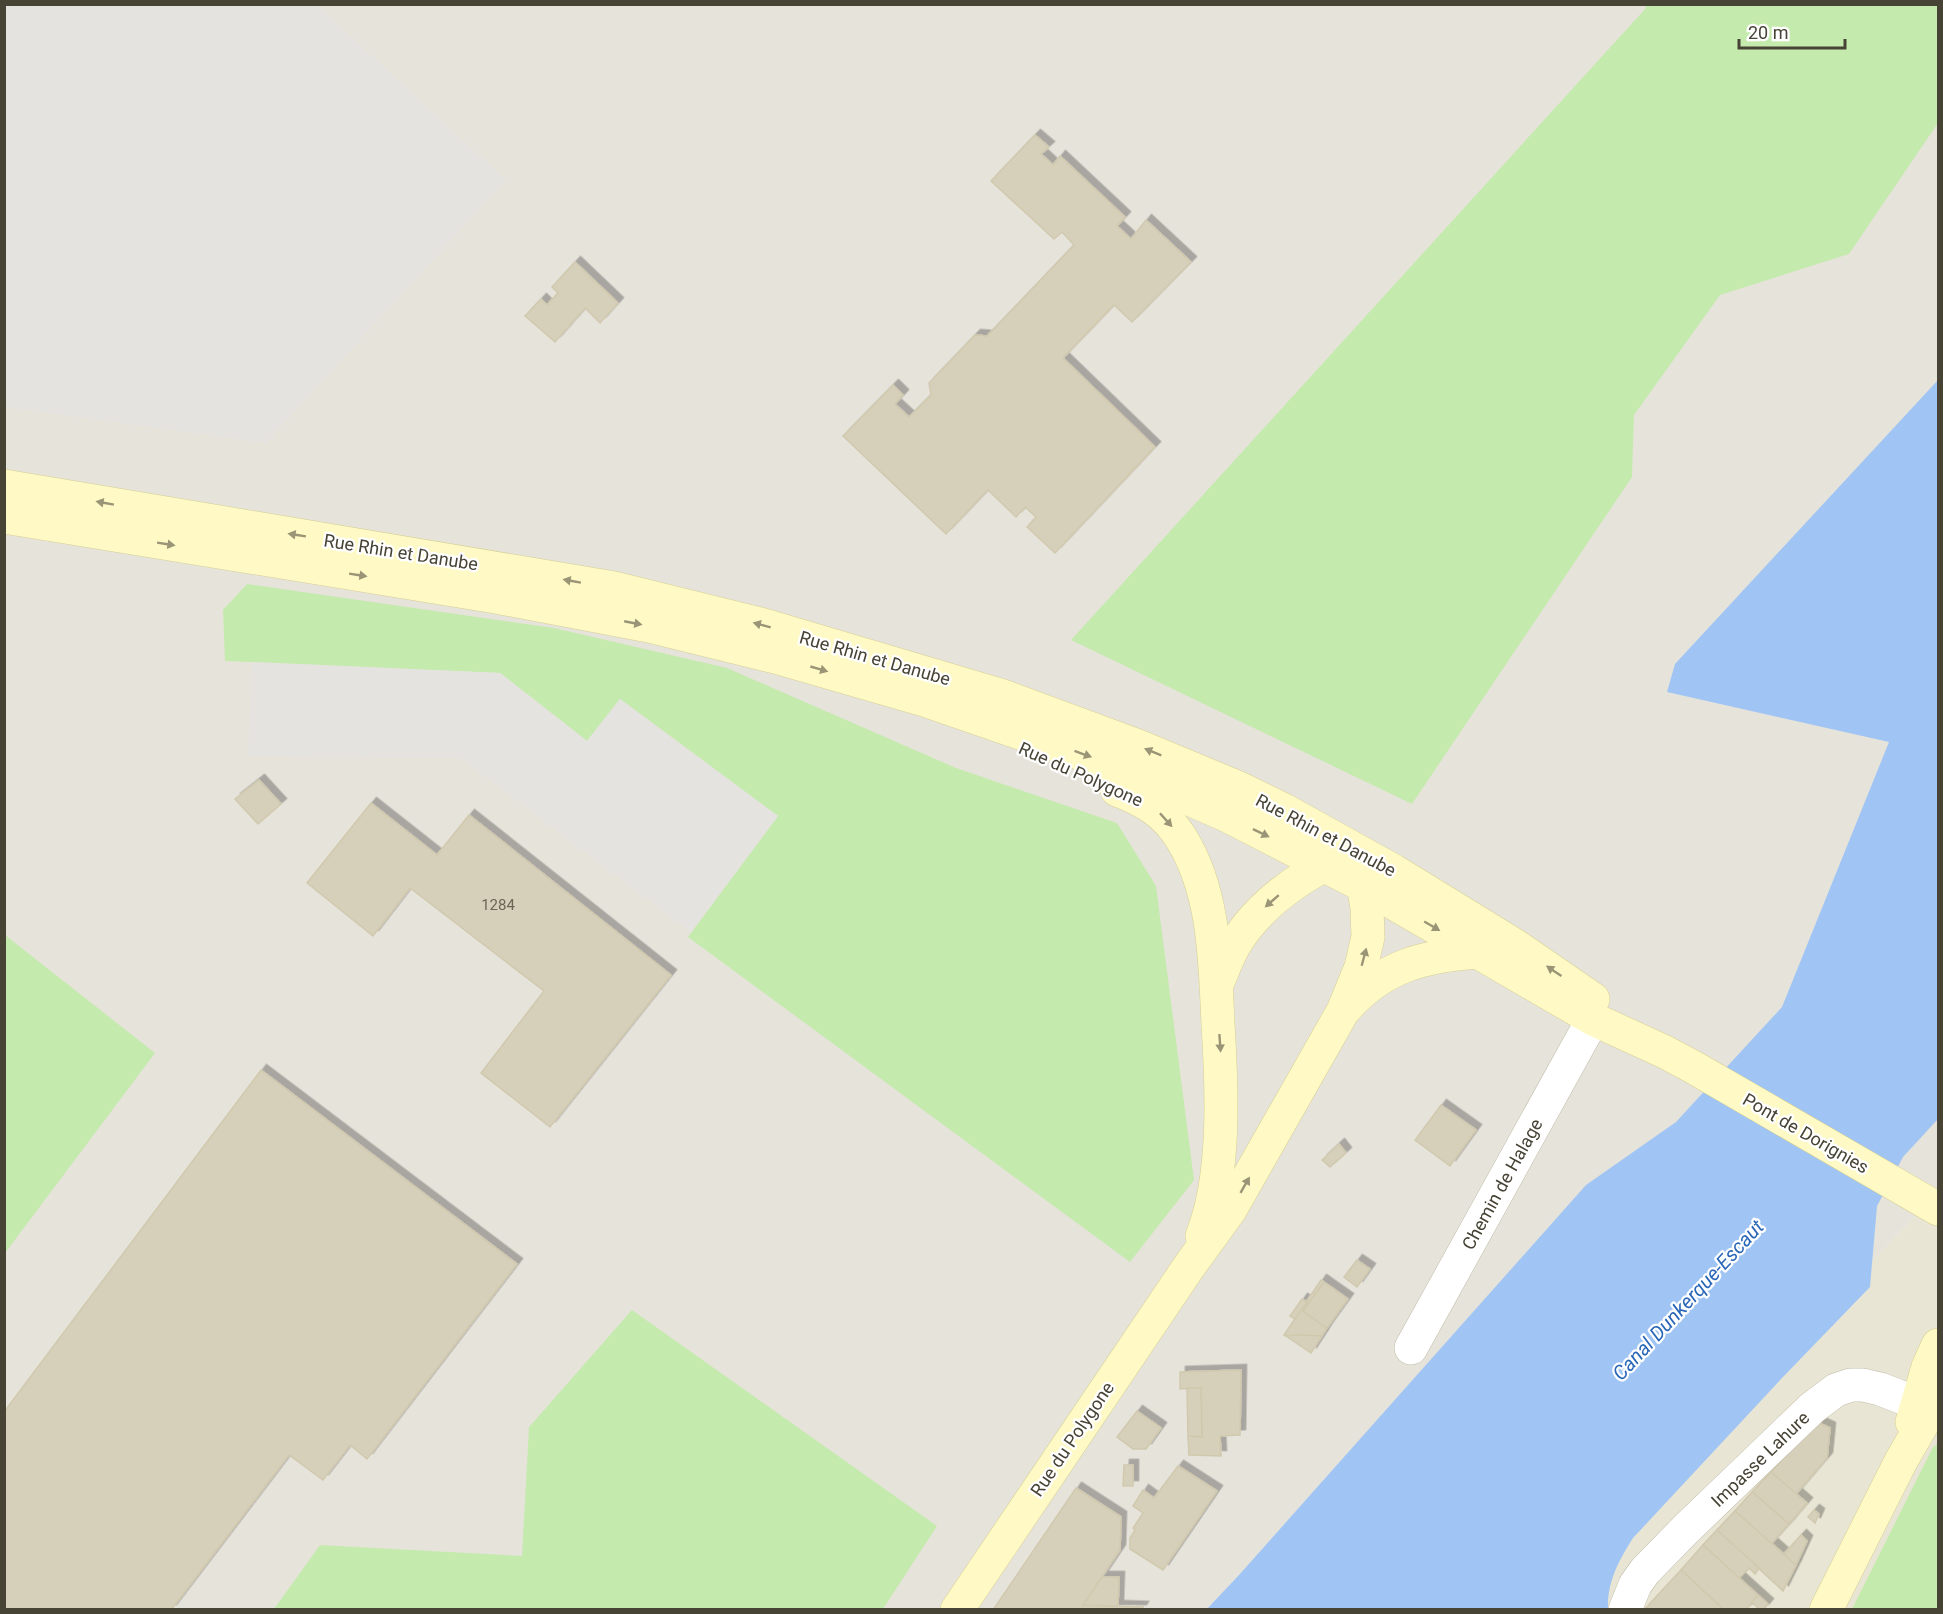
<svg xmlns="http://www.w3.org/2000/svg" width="1943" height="1614" viewBox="0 0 1943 1614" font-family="Roboto,sans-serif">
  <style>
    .residential { fill: #e8e5d4 }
    .industrial { fill: #e6e3db }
    .green { fill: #c5eaad }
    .parking { fill: #e5e3df }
    .water { fill: #a0c5f4 }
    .building { fill: #d6d0bb; stroke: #d1c9ae; stroke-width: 1.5; filter: url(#shadow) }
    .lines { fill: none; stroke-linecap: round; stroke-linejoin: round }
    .street-casing { stroke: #c0bba8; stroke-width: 34 }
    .secondary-casing { stroke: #d6cf94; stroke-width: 34 }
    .street { stroke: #fff; stroke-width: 33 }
    .secondary { stroke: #fffac5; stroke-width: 33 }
    .oneway { fill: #9a9576 }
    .labels { text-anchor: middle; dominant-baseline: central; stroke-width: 4.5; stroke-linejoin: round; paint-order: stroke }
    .number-label { font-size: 15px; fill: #6b6656 }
    .street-label { font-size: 18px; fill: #474335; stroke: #fff }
    .water-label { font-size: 20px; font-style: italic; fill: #2966b8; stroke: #fff }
  </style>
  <defs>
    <filter id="shadow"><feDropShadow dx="5.5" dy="-5.5" stdDeviation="0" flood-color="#0004"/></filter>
  </defs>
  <rect width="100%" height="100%" fill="#f4f2e6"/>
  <polygon class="residential" points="1938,1192 1938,1609 1541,1609"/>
  <polygon class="industrial" points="5,5 1938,5 1938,1192 1541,1609 5,1610"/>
  <g class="green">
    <polygon points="1645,5 1938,5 1938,123 1849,254 1720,295 1634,415 1632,477 1412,804 1071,640 1646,8"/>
    <polygon points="247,584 554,628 727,668 956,768 1117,823 1156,886 1194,1180 1130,1262 688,937 778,816 620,699 587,741 500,673 225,661 223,610"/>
    <polygon points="5,935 155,1053 5,1253 4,1253"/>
    <polygon points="632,1310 937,1526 883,1609 274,1609 320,1545 522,1556 529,1427"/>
    <polygon points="1938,1444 1938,1609 1852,1609 1933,1447"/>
  </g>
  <g class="parking">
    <polygon points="5,4 317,5 506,180 266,443 5,407"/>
    <polygon points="252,662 500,673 587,741 620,699 778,816 691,932 460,758 248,756"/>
  </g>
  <path class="water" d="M 1938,380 L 1938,1119 L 1903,1157 L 1877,1206 L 1870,1287 L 1782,1378 L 1633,1538 C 1619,1560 1607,1582 1608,1609 L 1206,1610 L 1239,1575 L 1586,1185 L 1676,1122 L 1782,1007 L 1889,742 L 1667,692 L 1675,664 Z"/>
  <g class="building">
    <polygon points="1035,135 1049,147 1041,154 1053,165 1060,156 1125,217 1117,226 1131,239 1146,220 1191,262 1132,322 1114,305 1063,358 1155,447 1055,553 1027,527 1036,517 1025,507 1016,517 988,490 946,534 843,436 893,385 903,395 895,404 909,417 931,395 929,383 975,335 987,336 1074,245 1062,232 1054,239 991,181"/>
    <polygon points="575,262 618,303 600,323 585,308 555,342 525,316 541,299 547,305 558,293 552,287"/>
    <polygon points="259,780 281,804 258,824 235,799"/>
    <polygon points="371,803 437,855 469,815 671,975 550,1127 481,1073 544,991 410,888 373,936 307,883"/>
    <polygon points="261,1070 517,1264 367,1459 350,1445 323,1480 289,1455 171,1610 4,1610 4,1412"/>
    <polygon points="1441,1105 1476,1130 1450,1166 1415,1140"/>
    <polygon points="1339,1144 1346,1153 1330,1167 1322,1160"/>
    <polygon points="1357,1260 1370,1269 1357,1287 1344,1277"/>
    <polygon points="1321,1280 1324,1282 1303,1311 1327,1328 1322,1336 1286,1336 1284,1335"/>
    <polygon points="1324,1282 1348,1299 1327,1328 1303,1311"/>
    <polygon points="1302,1299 1307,1302 1295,1319 1290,1316"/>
    <polygon points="1298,1335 1322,1336 1311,1353 1286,1336"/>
    <polygon points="1241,1370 1240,1435 1220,1436 1221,1456 1189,1455 1188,1436 1202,1437 1201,1388 1180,1389 1180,1372"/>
    <polygon points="1187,1388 1201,1388 1202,1437 1188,1436"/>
    <polygon points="1137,1411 1161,1428 1146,1449 1133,1449 1117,1437"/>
    <polygon points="1817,1422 1830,1428 1827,1458 1796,1494 1771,1472"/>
    <polygon points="1124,1465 1133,1465 1133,1486 1123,1486"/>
    <polygon points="1178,1466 1217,1491 1163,1570 1130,1549 1130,1538 1135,1530 1133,1528 1143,1513 1133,1506 1143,1490 1154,1498"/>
    <polygon points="1771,1472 1807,1503 1789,1524 1752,1492"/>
    <polygon points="1076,1488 1121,1517 1120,1550 1083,1605 1143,1607 1141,1610 993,1610"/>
    <polygon points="1752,1492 1789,1524 1771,1544 1735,1511"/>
    <polygon points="1814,1510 1819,1514 1815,1523 1808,1517"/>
    <polygon points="1735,1511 1796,1565 1783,1591 1717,1530"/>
    <polygon points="1717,1530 1759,1568 1755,1574 1749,1568 1739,1578 1703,1545"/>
    <polygon points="1801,1535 1807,1541 1796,1565 1784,1554"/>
    <polygon points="1703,1545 1758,1595 1746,1610 1724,1610 1681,1570"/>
    <polygon points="1681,1570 1724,1610 1644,1610"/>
    <polygon points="1102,1577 1119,1577 1118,1606 1083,1605"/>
    <polygon points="1758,1595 1768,1604 1763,1610 1760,1610 1752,1602"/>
  </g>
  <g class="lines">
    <defs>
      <g id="street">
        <polyline points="1411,1348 1593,1019"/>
        <polyline points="1625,1610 1635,1585 1645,1571 1685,1530 1812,1408 1836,1390 1851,1385 1863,1385 1880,1389 1932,1409"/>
      </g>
      <g id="secondary">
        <polyline points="4,486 614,588 764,625 1000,695 1138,746 1239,788 1284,810 1394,871 1516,946 1593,999"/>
        <polyline points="4,517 496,597 649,626 775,657 924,700 1099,760 1226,815 1364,886 1593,1019 1665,1052 1693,1067 1938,1209"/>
        <path d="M 1117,790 C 1144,800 1165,812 1181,838 C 1215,892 1215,962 1218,1024 C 1222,1087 1226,1177 1202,1236"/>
        <path d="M 1218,982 C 1223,970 1228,956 1235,944 C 1259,905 1299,877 1339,858"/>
        <path d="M 1346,1008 C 1383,966 1424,956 1477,952"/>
        <polyline points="1912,1422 1928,1367 1938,1345"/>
        <polyline points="957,1610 1188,1268 1230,1210 1343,1011 1361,967 1368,937 1367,908 1361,870"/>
        <polyline points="1826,1610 1901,1461 1938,1397"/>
      </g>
    </defs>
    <use href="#street" class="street-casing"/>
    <use href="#secondary" class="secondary-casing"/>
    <use href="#street" class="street"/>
    <use href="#secondary" class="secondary"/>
  </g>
  <defs><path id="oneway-solid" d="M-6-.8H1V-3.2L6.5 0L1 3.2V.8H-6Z" transform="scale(1.5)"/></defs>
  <g class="oneway">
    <use href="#oneway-solid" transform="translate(105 503) rotate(-170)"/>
    <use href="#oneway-solid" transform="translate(297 535) rotate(-171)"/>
    <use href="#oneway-solid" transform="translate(166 544) rotate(9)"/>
    <use href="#oneway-solid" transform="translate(358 575) rotate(9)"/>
    <use href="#oneway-solid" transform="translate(572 581) rotate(-170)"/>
    <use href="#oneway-solid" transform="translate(633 623) rotate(11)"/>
    <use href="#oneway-solid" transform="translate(762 625) rotate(-165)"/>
    <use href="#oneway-solid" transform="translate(819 669) rotate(16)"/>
    <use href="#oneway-solid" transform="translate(1153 752) rotate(-158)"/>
    <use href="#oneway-solid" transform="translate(1083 754) rotate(20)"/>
    <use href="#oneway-solid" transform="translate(1166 820) rotate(48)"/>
    <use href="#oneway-solid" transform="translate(1261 833) rotate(26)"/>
    <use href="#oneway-solid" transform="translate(1272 901) rotate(139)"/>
    <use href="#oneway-solid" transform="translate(1432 926) rotate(30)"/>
    <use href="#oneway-solid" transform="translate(1364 957) rotate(-75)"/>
    <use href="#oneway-solid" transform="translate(1554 971) rotate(-146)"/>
    <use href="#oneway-solid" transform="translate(1220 1043) rotate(86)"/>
    <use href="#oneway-solid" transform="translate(1245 1185) rotate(-60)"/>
  </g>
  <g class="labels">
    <g class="number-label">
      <text x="498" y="905">1284</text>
    </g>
    <g class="street-label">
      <text transform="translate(401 552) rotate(9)">Rue Rhin et Danube</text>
      <text transform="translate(875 658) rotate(16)">Rue Rhin et Danube</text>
      <text transform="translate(1081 774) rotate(24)">Rue du Polygone</text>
      <text transform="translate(1326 835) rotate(28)">Rue Rhin et Danube</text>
      <text transform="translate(1806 1133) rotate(30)">Pont de Dorignies</text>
      <text transform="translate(1502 1184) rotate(-61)">Chemin de Halage</text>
      <text transform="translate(1072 1439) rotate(-56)">Rue du Polygone</text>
      <text transform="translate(1760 1459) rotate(-44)">Impasse Lahure</text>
    </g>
    <g class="water-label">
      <text transform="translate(1688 1300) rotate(-47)">Canal Dunkerque-Escaut</text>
    </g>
  </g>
  <rect width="1943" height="1614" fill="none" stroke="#474335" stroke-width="12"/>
  <path d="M1739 39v9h106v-9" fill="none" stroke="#474335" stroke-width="3"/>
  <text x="1748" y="39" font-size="18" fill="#474335" stroke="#ffffff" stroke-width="4.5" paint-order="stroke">20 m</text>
</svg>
